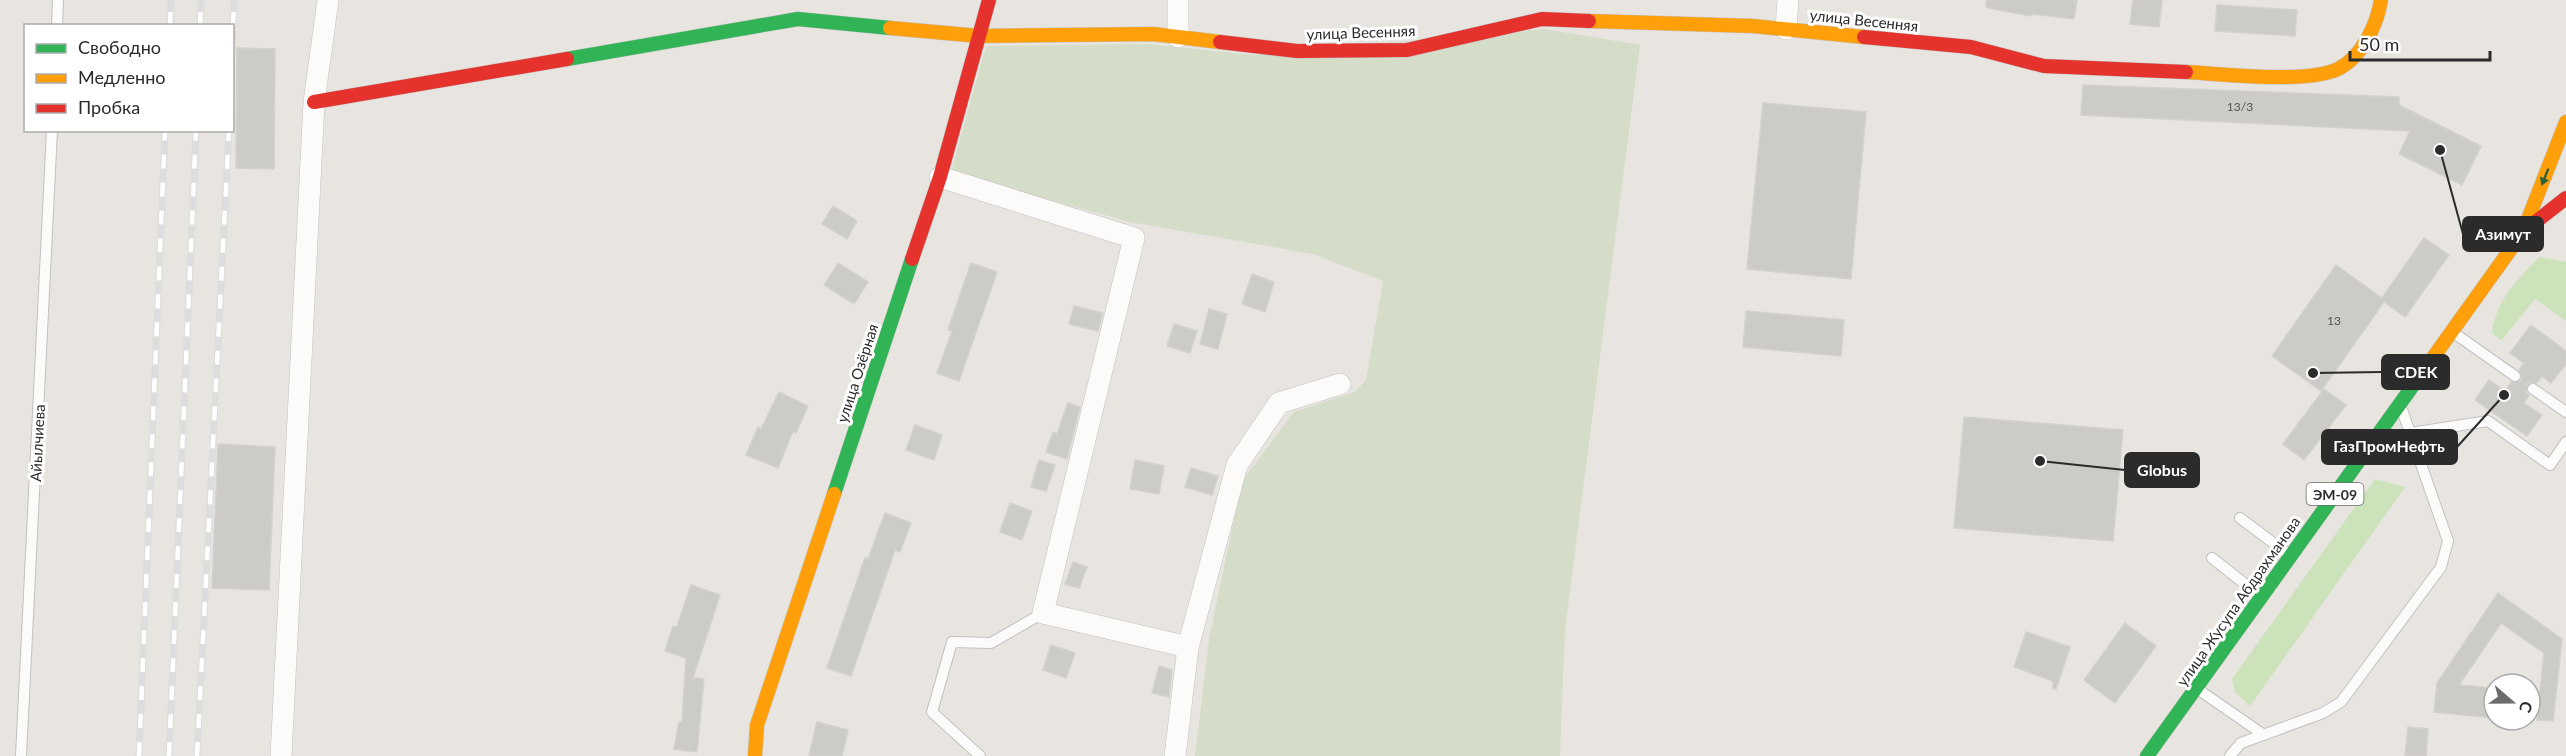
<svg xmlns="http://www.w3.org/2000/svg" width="2566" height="756" viewBox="0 0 2566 756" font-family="Lato,sans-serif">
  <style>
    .green { fill: #cce2bb }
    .cemetery { fill: #d5dcc8 }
    .building { fill: #cdcbc7; stroke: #d3d1cc; stroke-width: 1.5 }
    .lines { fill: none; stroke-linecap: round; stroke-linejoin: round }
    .lane-casing { stroke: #c2c1c1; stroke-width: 12 }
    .street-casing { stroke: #c2c1c1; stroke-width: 22 }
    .fast-casing { stroke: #c2c1c1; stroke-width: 15 }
    .slow-casing { stroke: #c2c1c1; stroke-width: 15 }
    .jam-casing { stroke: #c2c1c1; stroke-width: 15 }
    .lane { stroke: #fcfbfa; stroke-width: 10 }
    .street { stroke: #fcfbfa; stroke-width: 21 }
    .fast { stroke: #30b455; stroke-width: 14 }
    .slow { stroke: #ff9f0a; stroke-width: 14 }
    .jam { stroke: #e5322d; stroke-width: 14 }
    .rail-casing { stroke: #deddde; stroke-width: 7 }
    .rail { stroke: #fff; stroke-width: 4.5; stroke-dasharray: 14; stroke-linecap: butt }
    .oneway { fill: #2d623c }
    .labels { text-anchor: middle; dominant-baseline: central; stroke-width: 6; stroke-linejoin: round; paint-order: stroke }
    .number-label { font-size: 12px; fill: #555554 }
    .shield { fill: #fff; stroke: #6b6b6b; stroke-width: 1.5 }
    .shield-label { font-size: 14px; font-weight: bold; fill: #2b2b2b }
    .street-label { font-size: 15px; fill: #2b2b2b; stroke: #fff }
    .leader { fill: none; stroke: #2b2b2b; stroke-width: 2 }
    .callout-dot { fill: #2b2b2b; stroke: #fff; stroke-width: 2 }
    .callout { fill: #2b2b2b; stroke: #2b2b2b; stroke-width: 2 }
    .callout-label { font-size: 16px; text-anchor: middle; font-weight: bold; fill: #fff }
  </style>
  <rect width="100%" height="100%" fill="#e8e5e0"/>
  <g class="green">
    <path d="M 2540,257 L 2566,262 L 2566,321 L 2535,299 L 2501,341 L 2492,333 C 2495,303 2518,277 2540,257 Z"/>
    <polygon points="2375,479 2405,487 2250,706 2235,692 2232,679"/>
  </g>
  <polygon class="cemetery" points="1544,29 1640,45 1565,630 1560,756 1195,756 1209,639 1242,481 1294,412 1355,392 1366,380 1383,281 1313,254 1130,222 951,172 986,46 1148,44 1252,55"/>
  <g class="building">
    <polygon points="1986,0 2077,0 2074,19 2032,14 2031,16 1998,10 1986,7"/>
    <polygon points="2133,0 2162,0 2159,27 2130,24"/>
    <polygon points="2217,5 2297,10 2295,36 2215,31"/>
    <polygon points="237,48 275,49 274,169 236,168"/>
    <polygon points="2083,85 2399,97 2399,105 2481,146 2462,185 2399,154 2410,131 2081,115"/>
    <polygon points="1763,103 1866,112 1851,279 1747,269"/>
    <polygon points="833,206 857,221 847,239 822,224"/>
    <polygon points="2424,238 2449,255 2405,317 2384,302 2321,391 2272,356 2336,265 2382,298"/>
    <polygon points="838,263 868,282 854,304 824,285"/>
    <polygon points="971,263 997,272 959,381 937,373 952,331 948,330"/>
    <polygon points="1252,274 1274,282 1265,312 1242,304"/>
    <polygon points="1074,306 1103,313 1098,331 1069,324"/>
    <polygon points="1209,309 1227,314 1218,349 1200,344"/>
    <polygon points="1746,311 1844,320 1841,356 1743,347"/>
    <polygon points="1174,324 1197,331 1190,353 1167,346"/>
    <polygon points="2531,325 2566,351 2566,364 2551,383 2542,376 2537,383 2530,382 2527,385 2526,392 2529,395 2524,403 2542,415 2527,436 2475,400 2489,380 2505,391 2511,382 2521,381 2522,376 2519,370 2524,363 2510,353"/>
    <polygon points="2324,389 2346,405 2304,460 2283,444"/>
    <polygon points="779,392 808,406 796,433 793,431 778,468 746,455 758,427 761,429"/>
    <polygon points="1068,403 1080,407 1067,459 1046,452 1053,432 1057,434"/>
    <polygon points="1964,417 2123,430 2113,541 1954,528"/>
    <polygon points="915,425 942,435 934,460 906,450"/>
    <polygon points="218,444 275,447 269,590 212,588"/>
    <polygon points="1039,460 1055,465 1046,491 1031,487"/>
    <polygon points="1135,460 1164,466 1159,494 1130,489"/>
    <polygon points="1191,468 1218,476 1212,495 1185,487"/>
    <polygon points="1010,503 1032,511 1022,540 1000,532"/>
    <polygon points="885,513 911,523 900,552 895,550 851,676 827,668 865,558 868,559"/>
    <polygon points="1073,562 1087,567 1079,588 1065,584"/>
    <polygon points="691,585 720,595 693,678 704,679 697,752 674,749 679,722 682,722 686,658 665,651 673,626 677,627"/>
    <polygon points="2498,593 2562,639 2553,721 2537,720 2544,653 2501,623 2459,685 2494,688 2494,718 2434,712 2437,683"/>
    <polygon points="2125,623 2156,646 2115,703 2084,680"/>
    <polygon points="2026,632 2070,647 2056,689 2053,689 2053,681 2014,667"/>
    <polygon points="1051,645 1075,653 1066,678 1043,670"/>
    <polygon points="1159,666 1172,670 1169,697 1152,693"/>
    <polygon points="817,722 848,730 842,756 809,756"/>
    <polygon points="2408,727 2428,729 2426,756 2405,756"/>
  </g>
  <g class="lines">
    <defs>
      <g id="lane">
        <polyline points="57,26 58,0"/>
        <polyline points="2454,333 2515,376"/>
        <polyline points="2533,389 2566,412"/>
        <polyline points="2410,433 2488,421 2550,465 2566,442"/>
        <polyline points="2240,518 2288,554"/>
        <polyline points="2212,558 2259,595"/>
        <polyline points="2199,690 2264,735"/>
        <polyline points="21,756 52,130"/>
        <polyline points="980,756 932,712 952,642 991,643 1043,613"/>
        <polyline points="2230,756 2241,743 2323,713 2341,702 2441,567 2448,541 2402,410"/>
      </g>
      <g id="street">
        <polyline points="1178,0 1178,37"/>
        <polyline points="1786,29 1788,0"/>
        <polyline points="940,177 1134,238 1043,613 1188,647"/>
        <polyline points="281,756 314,102 328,0"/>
        <polyline points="1175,756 1188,647 1237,465 1279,403 1340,384"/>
      </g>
      <g id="fast">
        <polyline points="567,59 798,19 890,28"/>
        <polyline points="834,494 912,259"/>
        <polyline points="2147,756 2417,380"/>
      </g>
      <g id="slow">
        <polyline points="1589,21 1753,26 1864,37"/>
        <polyline points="890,28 979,36 1153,34 1220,42"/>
        <path d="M 2186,72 C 2224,74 2306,84 2338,69 C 2362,57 2377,25 2381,0"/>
        <polyline points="2417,380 2523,232 2566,122"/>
        <polyline points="755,756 757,725 834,494"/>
      </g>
      <g id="jam">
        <polyline points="1864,37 1971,47 2044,66 2186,72"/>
        <polyline points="1220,42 1297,51 1407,50 1542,19 1589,21"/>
        <polyline points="314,102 567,59"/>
        <polyline points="2524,231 2566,198"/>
        <polyline points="912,259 940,177 989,0"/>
      </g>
    </defs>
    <use href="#lane" class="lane-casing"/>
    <use href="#street" class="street-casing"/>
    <use href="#fast" class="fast-casing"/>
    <use href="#slow" class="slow-casing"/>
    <use href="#jam" class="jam-casing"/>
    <use href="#lane" class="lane"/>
    <use href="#street" class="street"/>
    <use href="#fast" class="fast"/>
    <use href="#slow" class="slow"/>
    <use href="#jam" class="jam"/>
    <defs>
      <g id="rail">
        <polyline points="170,26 171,0"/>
        <polyline points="200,26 201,0"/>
        <polyline points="232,54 234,0"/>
        <polyline points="139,756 165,130"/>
        <polyline points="169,756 196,130"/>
        <polyline points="197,756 229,130"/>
      </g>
    </defs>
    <use href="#rail" class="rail-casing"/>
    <use href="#rail" class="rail"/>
  </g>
  <defs><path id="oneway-solid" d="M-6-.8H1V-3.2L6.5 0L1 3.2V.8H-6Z" transform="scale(1.5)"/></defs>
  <use class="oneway" href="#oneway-solid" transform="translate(2545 177) rotate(112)"/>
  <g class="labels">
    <g class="number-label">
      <text x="2240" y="106">13/3</text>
      <text x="2334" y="320">13</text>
    </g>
    <rect class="shield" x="2306.5" y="483" width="57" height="22" rx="4.5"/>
    <g class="shield-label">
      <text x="2335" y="494">ЭМ-09</text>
    </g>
    <g class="street-label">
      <text transform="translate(1864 20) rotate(6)">улица Весенняя</text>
      <text transform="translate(1361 32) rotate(-2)">улица Весенняя</text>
      <text transform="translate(857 373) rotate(-72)">улица Озёрная</text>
      <text transform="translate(37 443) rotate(-87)">Айылчиева</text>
      <text transform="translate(2238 601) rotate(-55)">улица Жусупа Абдрахманова</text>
    </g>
  </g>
  <path class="leader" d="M2440 150L2463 234M2313 373L2382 372M2504 395L2457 447M2040 461L2125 470"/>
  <g class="callout-dot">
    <circle cx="2440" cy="150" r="6"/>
    <circle cx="2313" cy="373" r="6"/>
    <circle cx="2504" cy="395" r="6"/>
    <circle cx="2040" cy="461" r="6"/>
  </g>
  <g class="callout">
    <rect x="2463" y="217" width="80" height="34" rx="6"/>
    <rect x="2382" y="355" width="67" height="34" rx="6"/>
    <rect x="2322" y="430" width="135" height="34" rx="6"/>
    <rect x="2125" y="453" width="74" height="34" rx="6"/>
  </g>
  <g class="callout-label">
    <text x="2503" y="240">Азимут</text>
    <text x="2416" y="378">CDEK</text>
    <text x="2389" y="452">ГазПромНефть</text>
    <text x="2162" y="476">Globus</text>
  </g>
  <rect x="24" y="24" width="210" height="108" fill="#ffffff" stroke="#aaaaaa" stroke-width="1.5"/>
  <rect x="36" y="44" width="30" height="9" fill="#30b455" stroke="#aaaaaa" stroke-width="1.5"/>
  <text x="78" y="54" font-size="18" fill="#2b2b2b">Свободно</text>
  <rect x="36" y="74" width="30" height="9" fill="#ff9f0a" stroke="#aaaaaa" stroke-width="1.5"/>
  <text x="78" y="84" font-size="18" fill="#2b2b2b">Медленно</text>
  <rect x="36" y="104" width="30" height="9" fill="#e5322d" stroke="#aaaaaa" stroke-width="1.5"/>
  <text x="78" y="114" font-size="18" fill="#2b2b2b">Пробка</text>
  <g transform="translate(2512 702) rotate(110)"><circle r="28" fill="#ffffff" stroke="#aaaaaa" stroke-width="1.5"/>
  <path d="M0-4.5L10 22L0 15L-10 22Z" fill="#6d6c6a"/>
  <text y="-9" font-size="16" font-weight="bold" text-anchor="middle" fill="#2b2b2b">С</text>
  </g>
  <path d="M2350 51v9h140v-9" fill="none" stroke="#2b2b2b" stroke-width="3"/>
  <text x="2359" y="51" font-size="18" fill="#2b2b2b" stroke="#ffffff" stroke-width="4.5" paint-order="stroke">50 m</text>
</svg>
